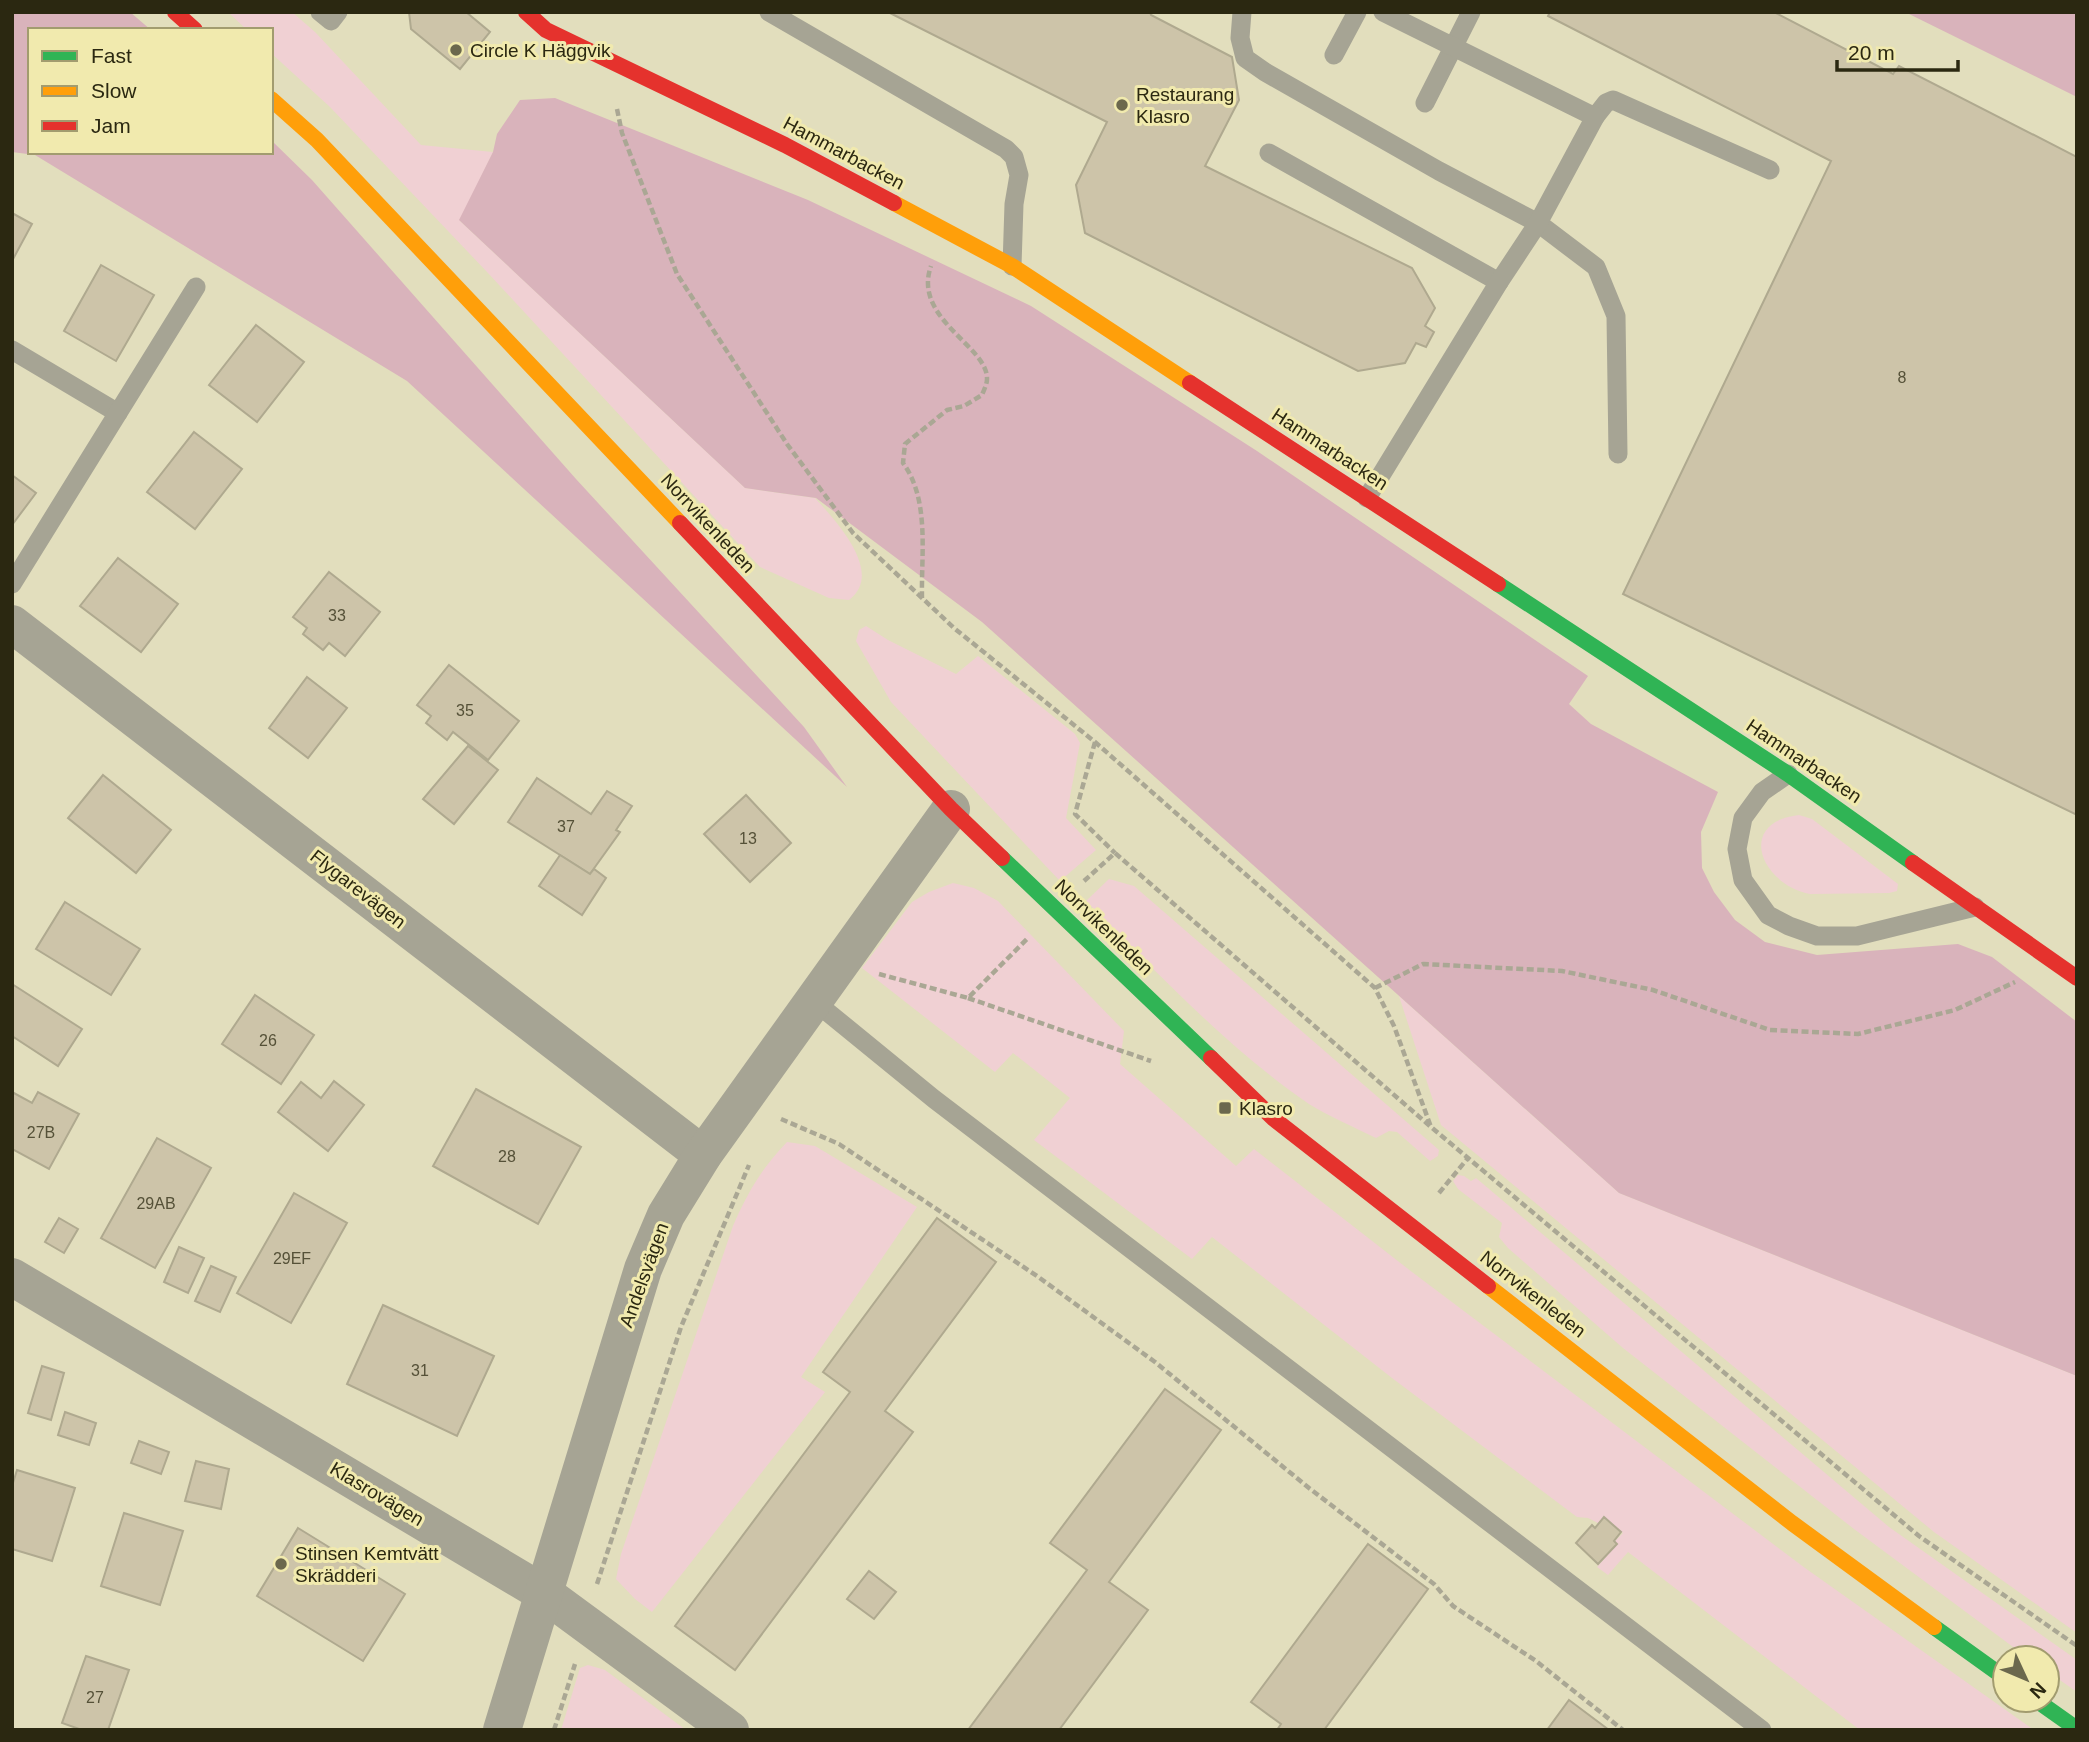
<svg xmlns="http://www.w3.org/2000/svg" width="2089" height="1742" viewBox="0 0 2089 1742" font-family="Helvetica,sans-serif">
  <style>
    .green { fill: #f0d0d3 }
    .forest { fill: #d9b3bb }
    .building { fill: #cdc4a9; stroke: #afa98f; stroke-width: 2 }
    .lines { fill: none; stroke-linecap: round; stroke-linejoin: round }
    .path { stroke: #aaa794; stroke-width: 4.5; stroke-dasharray: 7 3.5; stroke-linecap: butt }
    .lane { stroke: #a6a494; stroke-width: 19 }
    .street { stroke: #a6a494; stroke-width: 38 }
    .fast { stroke: #30b455; stroke-width: 16 }
    .slow { stroke: #ff9f0a; stroke-width: 16 }
    .jam { stroke: #e5322d; stroke-width: 16 }
    .poi-dot { fill: #6b684d; stroke: #f1eaae; stroke-width: 2.5 }
    .labels { text-anchor: middle; dominant-baseline: central; stroke-width: 6; stroke-linejoin: round; paint-order: stroke }
    .number-label { font-size: 16px; fill: #555138 }
    .poi-label { font-size: 19px; fill: #2b2811; stroke: #f1eaae; text-anchor: start }
    .street-label { font-size: 19px; fill: #2b2811; stroke: #f1eaae }
  </style>
  <rect width="100%" height="100%" fill="#e2debd"/>
  <g class="green">
    <path d="M 228,12 L 292,12 L 315,32 L 421,145 L 493,152 L 460,221 L 745,488 L 815,498 C 836,521 885,573 849,600 L 829,598 L 760,567 L 488,273 L 330,107 L 271,53 L 271,30 L 247,30 Z"/>
    <polygon points="866,626 888,640 956,674 978,656 1075,734 1080,743 1066,818 1096,850 1060,881 891,702 856,641 859,630"/>
    <path d="M 1799,815 L 1812,819 L 1898,884 L 1897,891 L 1889,893 L 1810,894 C 1760,884 1736,822 1799,815 Z"/>
    <path d="M 1109,879 L 1134,886 L 1439,1150 L 1438,1156 L 1430,1161 L 1397,1132 L 1389,1131 L 1376,1138 C 1354,1127 1330,1117 1309,1104 C 1226,1047 1157,972 1086,901 Z"/>
    <polygon points="953,883 974,888 998,901 1124,1031 1120,1064 1236,1166 1254,1149 1412,1272 1805,1568 2034,1730 1860,1730 1628,1552 1608,1575 1597,1567 1617,1544 1615,1541 1623,1533 1604,1517 1598,1523 1588,1518 1577,1517 1392,1378 1212,1237 1192,1259 1034,1140 1070,1098 1013,1053 995,1072 862,968 912,902 929,892"/>
    <polygon points="1399,996 1619,1193 2077,1376 2077,1633 1934,1532 1441,1125"/>
    <path d="M 787,1142 L 815,1146 L 917,1207 L 801,1377 L 825,1392 L 652,1612 L 635,1599 L 616,1579 L 621,1554 L 733,1226 C 748,1192 761,1169 787,1142 Z"/>
    <polygon points="1458,1175 1464,1176 1471,1181 1476,1178 1889,1527 2077,1660 2077,1692 2047,1671 2047,1658 2028,1658 1854,1529 1623,1348 1508,1248 1499,1237 1502,1223 1458,1189 1453,1181"/>
    <polygon points="588,1665 605,1670 686,1730 561,1730 580,1668"/>
  </g>
  <g class="forest">
    <polygon points="12,12 130,12 151,30 30,30 30,152 271,152 271,140 312,180 576,479 804,727 847,787 407,381 35,155 12,152"/>
    <polygon points="1905,12 2077,12 2077,97"/>
    <polygon points="555,98 808,200 1031,306 1257,451 1588,676 1569,704 1591,724 1718,792 1701,832 1702,868 1714,892 1735,920 1765,942 1817,955 1958,944 1992,957 2077,1022 2077,1376 1619,1193 982,622 816,498 745,488 459,220 493,152 497,134 520,100"/>
  </g>
  <g class="building">
    <polygon points="409,12 466,12 490,32 460,69 411,29"/>
    <polygon points="888,12 1150,12 1151,15 1232,57 1239,100 1205,166 1412,268 1435,308 1425,326 1434,332 1426,347 1416,343 1405,363 1358,371 1085,233 1076,185 1107,122"/>
    <polygon points="1550,12 1774,12 1893,74 1899,66 2077,157 2077,815 1623,594 1831,161 1548,16"/>
    <polygon points="12,213 32,224 12,261"/>
    <polygon points="101,265 154,295 116,361 64,331"/>
    <polygon points="256,325 304,362 257,422 209,385"/>
    <polygon points="194,432 242,469 195,529 147,492"/>
    <polygon points="12,475 36,493 12,525"/>
    <polygon points="118,558 178,604 141,652 80,606"/>
    <polygon points="329,572 380,612 345,656 329,643 323,650 303,634 307,628 293,617"/>
    <polygon points="449,665 519,721 488,760 453,732 447,740 426,723 431,716 417,705"/>
    <polygon points="307,677 347,708 308,758 269,728"/>
    <polygon points="468,746 498,770 454,824 423,799"/>
    <polygon points="103,775 171,830 136,873 68,818"/>
    <polygon points="537,778 591,814 607,791 632,806 616,830 620,832 590,874 508,822"/>
    <polygon points="746,795 791,843 750,882 704,834"/>
    <polygon points="560,855 590,874 594,869 606,878 582,915 539,886"/>
    <polygon points="65,902 140,949 111,995 36,949"/>
    <polygon points="12,984 82,1029 58,1066 12,1036"/>
    <polygon points="255,995 314,1035 281,1084 222,1044"/>
    <polygon points="334,1081 364,1105 328,1151 278,1112 301,1082 321,1098"/>
    <polygon points="476,1089 581,1147 538,1224 433,1166"/>
    <polygon points="12,1092 32,1103 38,1092 79,1114 49,1169 12,1149"/>
    <polygon points="157,1138 211,1168 155,1268 101,1238"/>
    <polygon points="294,1193 347,1223 291,1323 237,1293"/>
    <polygon points="59,1218 78,1229 64,1253 45,1242"/>
    <polygon points="937,1218 996,1262 885,1411 913,1432 735,1670 675,1626 850,1392 823,1372"/>
    <polygon points="179,1247 204,1258 188,1293 164,1282"/>
    <polygon points="211,1266 236,1277 220,1312 195,1301"/>
    <polygon points="383,1305 494,1356 457,1436 347,1384"/>
    <polygon points="42,1366 64,1373 51,1420 28,1413"/>
    <polygon points="1165,1389 1221,1430 1109,1582 1148,1610 1059,1730 968,1730 1087,1570 1050,1543"/>
    <polygon points="65,1412 96,1423 89,1445 58,1435"/>
    <polygon points="139,1441 169,1452 161,1474 131,1463"/>
    <polygon points="196,1461 229,1469 221,1509 185,1501"/>
    <polygon points="17,1470 75,1488 52,1561 12,1549 12,1486"/>
    <polygon points="124,1513 183,1531 160,1605 101,1586"/>
    <polygon points="1604,1517 1621,1532 1614,1541 1617,1544 1598,1564 1576,1543 1592,1525 1595,1528"/>
    <polygon points="298,1528 405,1594 363,1661 257,1596"/>
    <polygon points="1368,1544 1428,1589 1324,1730 1277,1730 1281,1724 1251,1702"/>
    <polygon points="869,1571 896,1592 874,1619 847,1599"/>
    <polygon points="86,1656 129,1670 108,1730 82,1730 62,1723"/>
    <polygon points="1569,1700 1609,1730 1547,1730"/>
  </g>
  <g class="lines">
    <g class="path">
      <polyline points="617,109 622,133 677,274 787,444 853,533 954,628 1095,742 1375,988 1394,1026 1431,1127"/>
      <path d="M 922,598 C 921,554 930,500 903,463 L 905,444 L 947,410 L 964,406 L 982,395 C 984,390 987,384 987,379 C 988,346 912,319 931,266"/>
      <polyline points="1095,742 1075,814 1115,853"/>
      <polyline points="1084,881 1115,853 1431,1127 1919,1536 2077,1646"/>
      <polyline points="879,974 968,998 1028,938"/>
      <polyline points="1375,988 1423,964 1562,971 1653,990 1770,1030 1858,1034 1955,1010 2015,982"/>
      <polyline points="968,998 1151,1061"/>
      <polyline points="781,1119 839,1144 1037,1276 1155,1362 1309,1488 1434,1584 1453,1606 1536,1661 1623,1730"/>
      <polyline points="1439,1193 1468,1158"/>
      <polyline points="597,1584 681,1327 749,1165"/>
      <polyline points="554,1730 575,1664"/>
    </g>
    <g class="lane">
      <polyline points="320,12 331,21 338,12"/>
      <polyline points="769,12 1006,149 1014,157 1019,175 1014,204 1012,266"/>
      <polyline points="1242,12 1240,38 1245,58 1265,72 1439,171 1538,223 1596,267 1616,316 1618,454"/>
      <polyline points="1334,55 1357,12"/>
      <polyline points="1425,103 1471,12"/>
      <polyline points="1595,117 1606,103 1613,100 1770,170"/>
      <polyline points="1269,153 1499,282"/>
      <polyline points="12,350 118,413"/>
      <polyline points="1367,498 1499,282 1538,223 1595,117 1383,12"/>
      <polyline points="12,584 196,287"/>
      <polyline points="1788,774 1762,792 1743,818 1737,849 1743,880 1768,915 1789,926 1817,936 1857,936 1975,907"/>
      <polyline points="814,1001 934,1099 1762,1730"/>
    </g>
    <g class="street">
      <polyline points="12,624 703,1155"/>
      <polyline points="12,1277 545,1594 730,1730"/>
      <polyline points="502,1730 643,1269 666,1215 703,1155 951,809"/>
    </g>
    <g class="fast">
      <polyline points="1498,584 1788,774 1913,863"/>
      <polyline points="1002,858 1211,1058"/>
      <polyline points="1934,1627 2005,1678"/>
      <polyline points="2036,1700 2077,1729"/>
    </g>
    <g class="slow">
      <polyline points="271,99 317,140 680,523"/>
      <polyline points="894,203 1012,266 1190,383"/>
      <polyline points="1488,1286 1792,1523 1934,1627"/>
    </g>
    <g class="jam">
      <polyline points="175,12 195,30"/>
      <polyline points="526,12 546,30 785,145 894,203"/>
      <polyline points="1190,383 1498,584"/>
      <polyline points="680,523 951,809 1002,858"/>
      <polyline points="1913,863 2077,978"/>
      <polyline points="1211,1058 1274,1119 1488,1286"/>
    </g>
  </g>
  <g class="poi-dot">
    <circle cx="456" cy="50" r="7"/>
    <circle cx="1122" cy="105" r="7"/>
    <rect x="1218" y="1101" width="14" height="14" rx="3.5"/>
    <circle cx="281" cy="1564" r="7"/>
  </g>
  <g class="labels">
    <g class="number-label">
      <text x="1902" y="377">8</text>
      <text x="337" y="615">33</text>
      <text x="465" y="710">35</text>
      <text x="566" y="826">37</text>
      <text x="748" y="838">13</text>
      <text x="268" y="1040">26</text>
      <text x="41" y="1132">27B</text>
      <text x="507" y="1156">28</text>
      <text x="156" y="1203">29AB</text>
      <text x="292" y="1258">29EF</text>
      <text x="420" y="1370">31</text>
      <text x="95" y="1697">27</text>
    </g>
    <g class="poi-label">
      <text x="470" y="50">Circle K Häggvik</text>
      <text x="1136" y="94">Restaurang<tspan x="1136" dy="22">Klasro</tspan></text>
      <text x="1239" y="1108">Klasro</text>
      <text x="295" y="1553">Stinsen Kemtvätt<tspan x="295" dy="22">Skrädderi</tspan></text>
    </g>
    <g class="street-label">
      <text transform="translate(844 153) rotate(28)">Hammarbacken</text>
      <text transform="translate(1330 449) rotate(33)">Hammarbacken</text>
      <text transform="translate(708 523) rotate(47)">Norrvikenleden</text>
      <text transform="translate(1804 761) rotate(34)">Hammarbacken</text>
      <text transform="translate(358 889) rotate(38)">Flygarevägen</text>
      <text transform="translate(1104 927) rotate(44)">Norrvikenleden</text>
      <text transform="translate(644 1275) rotate(-70)">Andelsvägen</text>
      <text transform="translate(1533 1294) rotate(38)">Norrvikenleden</text>
      <text transform="translate(377 1494) rotate(31)">Klasrovägen</text>
    </g>
  </g>
  <rect width="2089" height="1742" fill="none" stroke="#2b2811" stroke-width="28"/>
  <rect x="28" y="28" width="245" height="126" fill="#f1eaae" stroke="#a29c6f" stroke-width="2"/>
  <rect x="42" y="51" width="35" height="10" fill="#30b455" stroke="#a29c6f" stroke-width="2"/>
  <text x="91" y="63" font-size="21" fill="#2b2811">Fast</text>
  <rect x="42" y="86" width="35" height="10" fill="#ff9f0a" stroke="#a29c6f" stroke-width="2"/>
  <text x="91" y="98" font-size="21" fill="#2b2811">Slow</text>
  <rect x="42" y="121" width="35" height="10" fill="#e5322d" stroke="#a29c6f" stroke-width="2"/>
  <text x="91" y="133" font-size="21" fill="#2b2811">Jam</text>
  <g transform="translate(2026 1679) rotate(134)"><circle r="33" fill="#f1eaae" stroke="#a29c6f" stroke-width="2"/>
  <path d="M0-5L12 26L0 18L-12 26Z" fill="#6b684d"/>
  <text y="-10" font-size="19" font-weight="bold" text-anchor="middle" fill="#2b2811">N</text>
  </g>
  <path d="M1837 60v10h121v-10" fill="none" stroke="#2b2811" stroke-width="3.5"/>
  <text x="1848" y="60" font-size="21" fill="#2b2811" stroke="#f1eaae" stroke-width="5" paint-order="stroke">20 m</text>
</svg>
